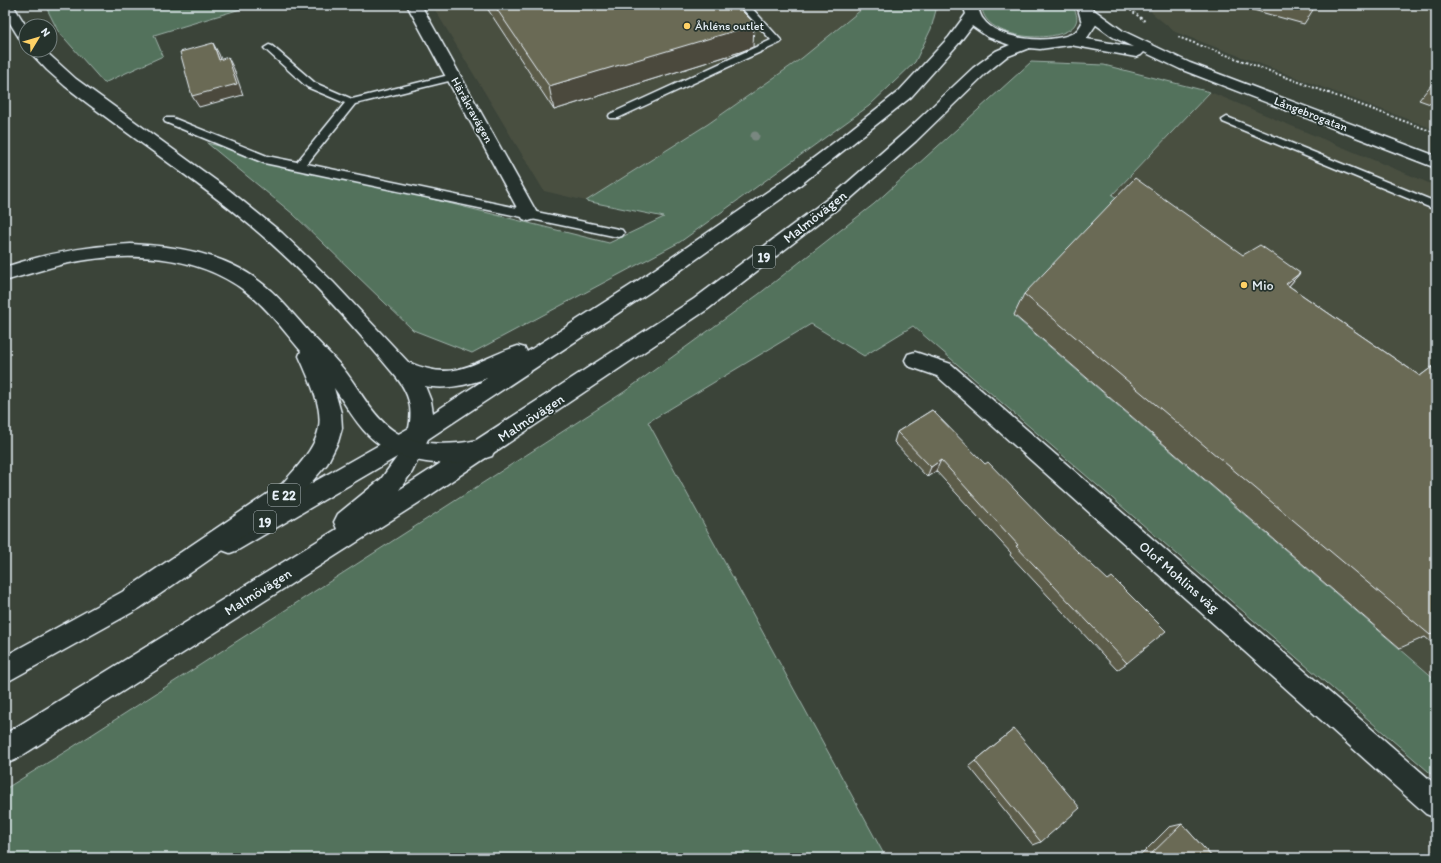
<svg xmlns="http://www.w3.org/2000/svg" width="1441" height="863" viewBox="0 0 1441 863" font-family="Itim,sans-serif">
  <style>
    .built { fill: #494f41 }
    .green { fill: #53725c; stroke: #9eb2aa }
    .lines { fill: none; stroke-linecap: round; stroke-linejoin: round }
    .lane-casing { stroke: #e8f1f8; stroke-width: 3 }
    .street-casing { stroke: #e8f1f8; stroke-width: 3 }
    .secondary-casing { stroke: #e8f1f8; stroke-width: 3 }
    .primary-casing { stroke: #e8f1f8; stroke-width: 3 }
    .highway-casing { stroke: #e8f1f8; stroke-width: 3 }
    .path { stroke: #e8f1f8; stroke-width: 2; stroke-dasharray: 2 2; stroke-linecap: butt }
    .lane { fill: #26332d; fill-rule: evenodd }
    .street { fill: #26332d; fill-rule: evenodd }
    .secondary { fill: #26332d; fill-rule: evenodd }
    .primary { fill: #26332d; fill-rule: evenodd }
    .highway { fill: #26332d; fill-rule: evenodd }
    .tree { fill: #798780 }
    .wall { fill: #5c5b49; stroke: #e8f1f8 }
    .shaded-wall { fill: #4b4a3c; stroke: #e8f1f8 }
    .building { fill: #6b6a55; stroke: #e8f1f8 }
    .poi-dot { fill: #ffd166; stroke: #26332d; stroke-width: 1.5 }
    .labels { text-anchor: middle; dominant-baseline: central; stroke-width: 3.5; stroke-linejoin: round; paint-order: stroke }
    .far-poi-label { font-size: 12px; fill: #e8f1f8; stroke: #26332d; text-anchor: start }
    .far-street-label { font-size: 12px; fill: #e8f1f8; stroke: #26332d }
    .shield { fill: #26332d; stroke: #aeb8bb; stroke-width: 1 }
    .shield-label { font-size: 13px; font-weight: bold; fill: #e8f1f8 }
    .street-label { font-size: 14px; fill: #e8f1f8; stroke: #26332d }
    .poi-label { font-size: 14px; fill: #e8f1f8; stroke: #26332d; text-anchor: start }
  </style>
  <rect width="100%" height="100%" fill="#3b4439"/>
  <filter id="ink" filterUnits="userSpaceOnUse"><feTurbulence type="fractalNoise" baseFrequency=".025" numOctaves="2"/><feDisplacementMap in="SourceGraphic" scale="8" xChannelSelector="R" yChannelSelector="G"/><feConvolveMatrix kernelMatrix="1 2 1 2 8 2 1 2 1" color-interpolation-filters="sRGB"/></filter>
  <g filter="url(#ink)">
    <g class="built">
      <polygon points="432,5 867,5 802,58 708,124 586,201 544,191"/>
      <polygon points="1149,5 1436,5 1436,130 1175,32 1152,13"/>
      <polygon points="1210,92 1436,186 1436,680 1014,315 1122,201 1112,195"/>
    </g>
    <g class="green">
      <polygon points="45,5 254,5 154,35 163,56 104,83 58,31"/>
      <polygon points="867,5 933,5 936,10 931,29 915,62 869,106 680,242 472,353 413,330 293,214 207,143 609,243 664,217 586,201 708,124 802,58"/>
      <path d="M 982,5 L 1071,5 C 1105,46 980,49 982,5 Z"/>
      <polygon points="1031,62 1104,65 1210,92 1112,195 1123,201 1014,316 1436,680 1436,778 913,326 864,356 811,324 648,422 886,858 5,858 5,789 68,750 624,392 759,294 874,204"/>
    </g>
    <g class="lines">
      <defs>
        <g id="lane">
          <polygon points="739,5 749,5 780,39 782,41 780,43 618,118 610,118 609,116 610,114 771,40"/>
          <polygon points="269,45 272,46 315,83 352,99 453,74 458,77 457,79 355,104 307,164 618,229 622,230 624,233 622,236 618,237 264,163 165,122 164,120 165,118 173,118 267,156 297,162 345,103 307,87 266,50 264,48"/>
          <polygon points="1227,117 1436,202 1436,210 1223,122 1222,120"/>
        </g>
        <g id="street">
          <polygon points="407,5 421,5 538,215 535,219 529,221 523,219"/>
          <polygon points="915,352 951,364 1436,785 1436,818 1426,814 937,376 908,366 905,360 908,354"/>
        </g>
        <polygon id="secondary" points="1089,9 1094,10 1123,31 1190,63 1436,156 1436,168 1180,69 1144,52 1141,55 1136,57 1065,44 1062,41 1065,38 1070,36 1133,47 1113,37 1084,16 1082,13 1084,10"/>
        <g id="primary">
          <polygon points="5,5 13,5 26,26 26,43 21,41 5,15"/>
          <path d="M 963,5 L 977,5 C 979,9 980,16 983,19 C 998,41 1054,45 1075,32 C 1078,30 1080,26 1082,23 L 1077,5 L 1091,5 L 1097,23 L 1087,38 L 1069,45 L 1040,49 L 1029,48 L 1006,57 L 985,74 L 916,141 L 850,199 L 708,309 L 426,498 L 15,760 L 5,764 L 5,734 L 337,529 L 334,522 L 338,514 L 381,479 L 397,457 L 238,550 L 230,553 L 222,550 L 218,542 L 222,534 L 409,428 C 413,408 409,394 397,378 C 353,325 304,270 251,226 C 191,176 126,134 65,86 L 47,70 L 28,50 L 44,50 L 76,79 L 229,190 L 282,233 L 333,282 L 408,362 C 458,384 474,360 518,346 L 525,348 L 527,352 L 636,282 L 783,181 L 840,138 L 899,91 L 949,37 L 966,14 ZM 972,26 L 988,37 L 1010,45 L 996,51 L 973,68 L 904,133 L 838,191 L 694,299 L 399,490 L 412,472 L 428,439 L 650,292 L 795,189 L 911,97 L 959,43 ZM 487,378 L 433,413 L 431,401 L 425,386 C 447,390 467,385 487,378 Z"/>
        </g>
        <path id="highway" d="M 131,244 C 175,246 223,253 259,281 C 278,295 293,314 308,331 C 320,344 334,357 345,371 C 361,392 374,419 397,433 C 416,444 439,445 459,443 C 471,442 481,438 492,442 L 495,449 L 492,456 C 452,470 398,465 368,435 C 354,421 345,403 334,388 L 341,413 L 342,428 L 338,442 L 327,464 L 298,498 L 140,608 L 5,683 L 5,656 L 122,592 L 282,484 C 331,432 327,419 299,356 L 301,351 C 283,330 267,307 245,291 C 195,253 123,251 64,264 C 44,269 25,275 5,281 L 5,267 C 47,253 87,246 131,244 Z"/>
      </defs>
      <use href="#lane" class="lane-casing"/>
      <use href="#street" class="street-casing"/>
      <use href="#secondary" class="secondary-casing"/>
      <use href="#primary" class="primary-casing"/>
      <use href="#highway" class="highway-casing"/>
      <g class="path">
        <polyline points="1124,5 1146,22"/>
        <polyline points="1178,37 1436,133"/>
      </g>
      <use href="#lane" class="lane"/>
      <use href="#street" class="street"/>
      <use href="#secondary" class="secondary"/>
      <use href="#primary" class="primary"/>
      <use href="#highway" class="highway"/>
    </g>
    <circle class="tree" cx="755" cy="136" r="4.5"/>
    <g class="wall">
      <polygon points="485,5 736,5 753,47 740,52 554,110"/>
      <polygon points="1235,5 1316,5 1304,24"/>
      <polygon points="1436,79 1436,106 1419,100"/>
      <polygon points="1243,255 1300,273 1289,286 1420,376 1436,364 1436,641 1432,643 1425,637 1400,648 1014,315 1024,294"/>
      <polygon points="932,410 1127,663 1117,670 1010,555 1011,553 936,471 927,477 894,442 897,432"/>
      <polygon points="1014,729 1041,842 1033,845 969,766"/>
      <polygon points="1182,824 1213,858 1138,858 1169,827"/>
    </g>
    <g class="shaded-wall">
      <polygon points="754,23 753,47 740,52 554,110 549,86"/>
      <polygon points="213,43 219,54 225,71 219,60"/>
      <polygon points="228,57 234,69 243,95 199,107 192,96"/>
      <polygon points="1300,273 1281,295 1286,284"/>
      <polygon points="941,460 936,471 927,477 931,467"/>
    </g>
    <g class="building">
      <polygon points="494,5 736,5 754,23 741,29 549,86"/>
      <polygon points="213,43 219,60 228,57 237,84 192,96 180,52"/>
      <polygon points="1135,178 1243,255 1260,245 1300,273 1286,284 1420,376 1436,364 1436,629 1430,635 1024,294"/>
      <polygon points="932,410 985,464 988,462 1047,523 1108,580 1112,577 1166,631 1127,663 1016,546 1018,545 941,460 931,467 897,432"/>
      <polygon points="1014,729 1080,808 1041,842 975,761"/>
      <polygon points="1182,824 1213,858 1147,858"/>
    </g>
  </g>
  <g class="poi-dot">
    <circle cx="687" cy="26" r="4"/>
    <circle cx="1244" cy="285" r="4"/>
  </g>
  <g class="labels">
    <g class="far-poi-label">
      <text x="695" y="26">Åhléns outlet</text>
    </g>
    <g class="far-street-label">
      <text transform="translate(472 110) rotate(61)">Häråkravägen</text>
      <text transform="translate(1311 114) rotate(21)">Långebrogatan</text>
    </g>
    <g class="shield">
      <rect x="753" y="246" width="22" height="22" rx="3"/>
      <rect x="268" y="484" width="32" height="22" rx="3"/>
      <rect x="254" y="511" width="22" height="22" rx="3"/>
    </g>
    <g class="shield-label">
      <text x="764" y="257">19</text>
      <text x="284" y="495">E 22</text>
      <text x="265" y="522">19</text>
    </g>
    <g class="street-label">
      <text transform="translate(815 217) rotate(-38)">Malmövägen</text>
      <text transform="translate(531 418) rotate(-33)">Malmövägen</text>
      <text transform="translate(1179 577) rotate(41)">Olof Mohlins väg</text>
      <text transform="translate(258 592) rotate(-32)">Malmövägen</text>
    </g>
    <g class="poi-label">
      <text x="1252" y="285">Mio</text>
    </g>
  </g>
  <rect width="1441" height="863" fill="none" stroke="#26332d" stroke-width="20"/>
  <rect x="10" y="10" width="1421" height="843" fill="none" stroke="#e8f1f8" stroke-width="1.5" filter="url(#ink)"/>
  <g transform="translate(38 38) rotate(52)"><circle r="19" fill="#26332d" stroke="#747f7e"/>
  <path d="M0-3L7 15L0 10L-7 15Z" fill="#ffd166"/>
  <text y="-6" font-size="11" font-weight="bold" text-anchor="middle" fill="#e8f1f8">N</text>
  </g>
</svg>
